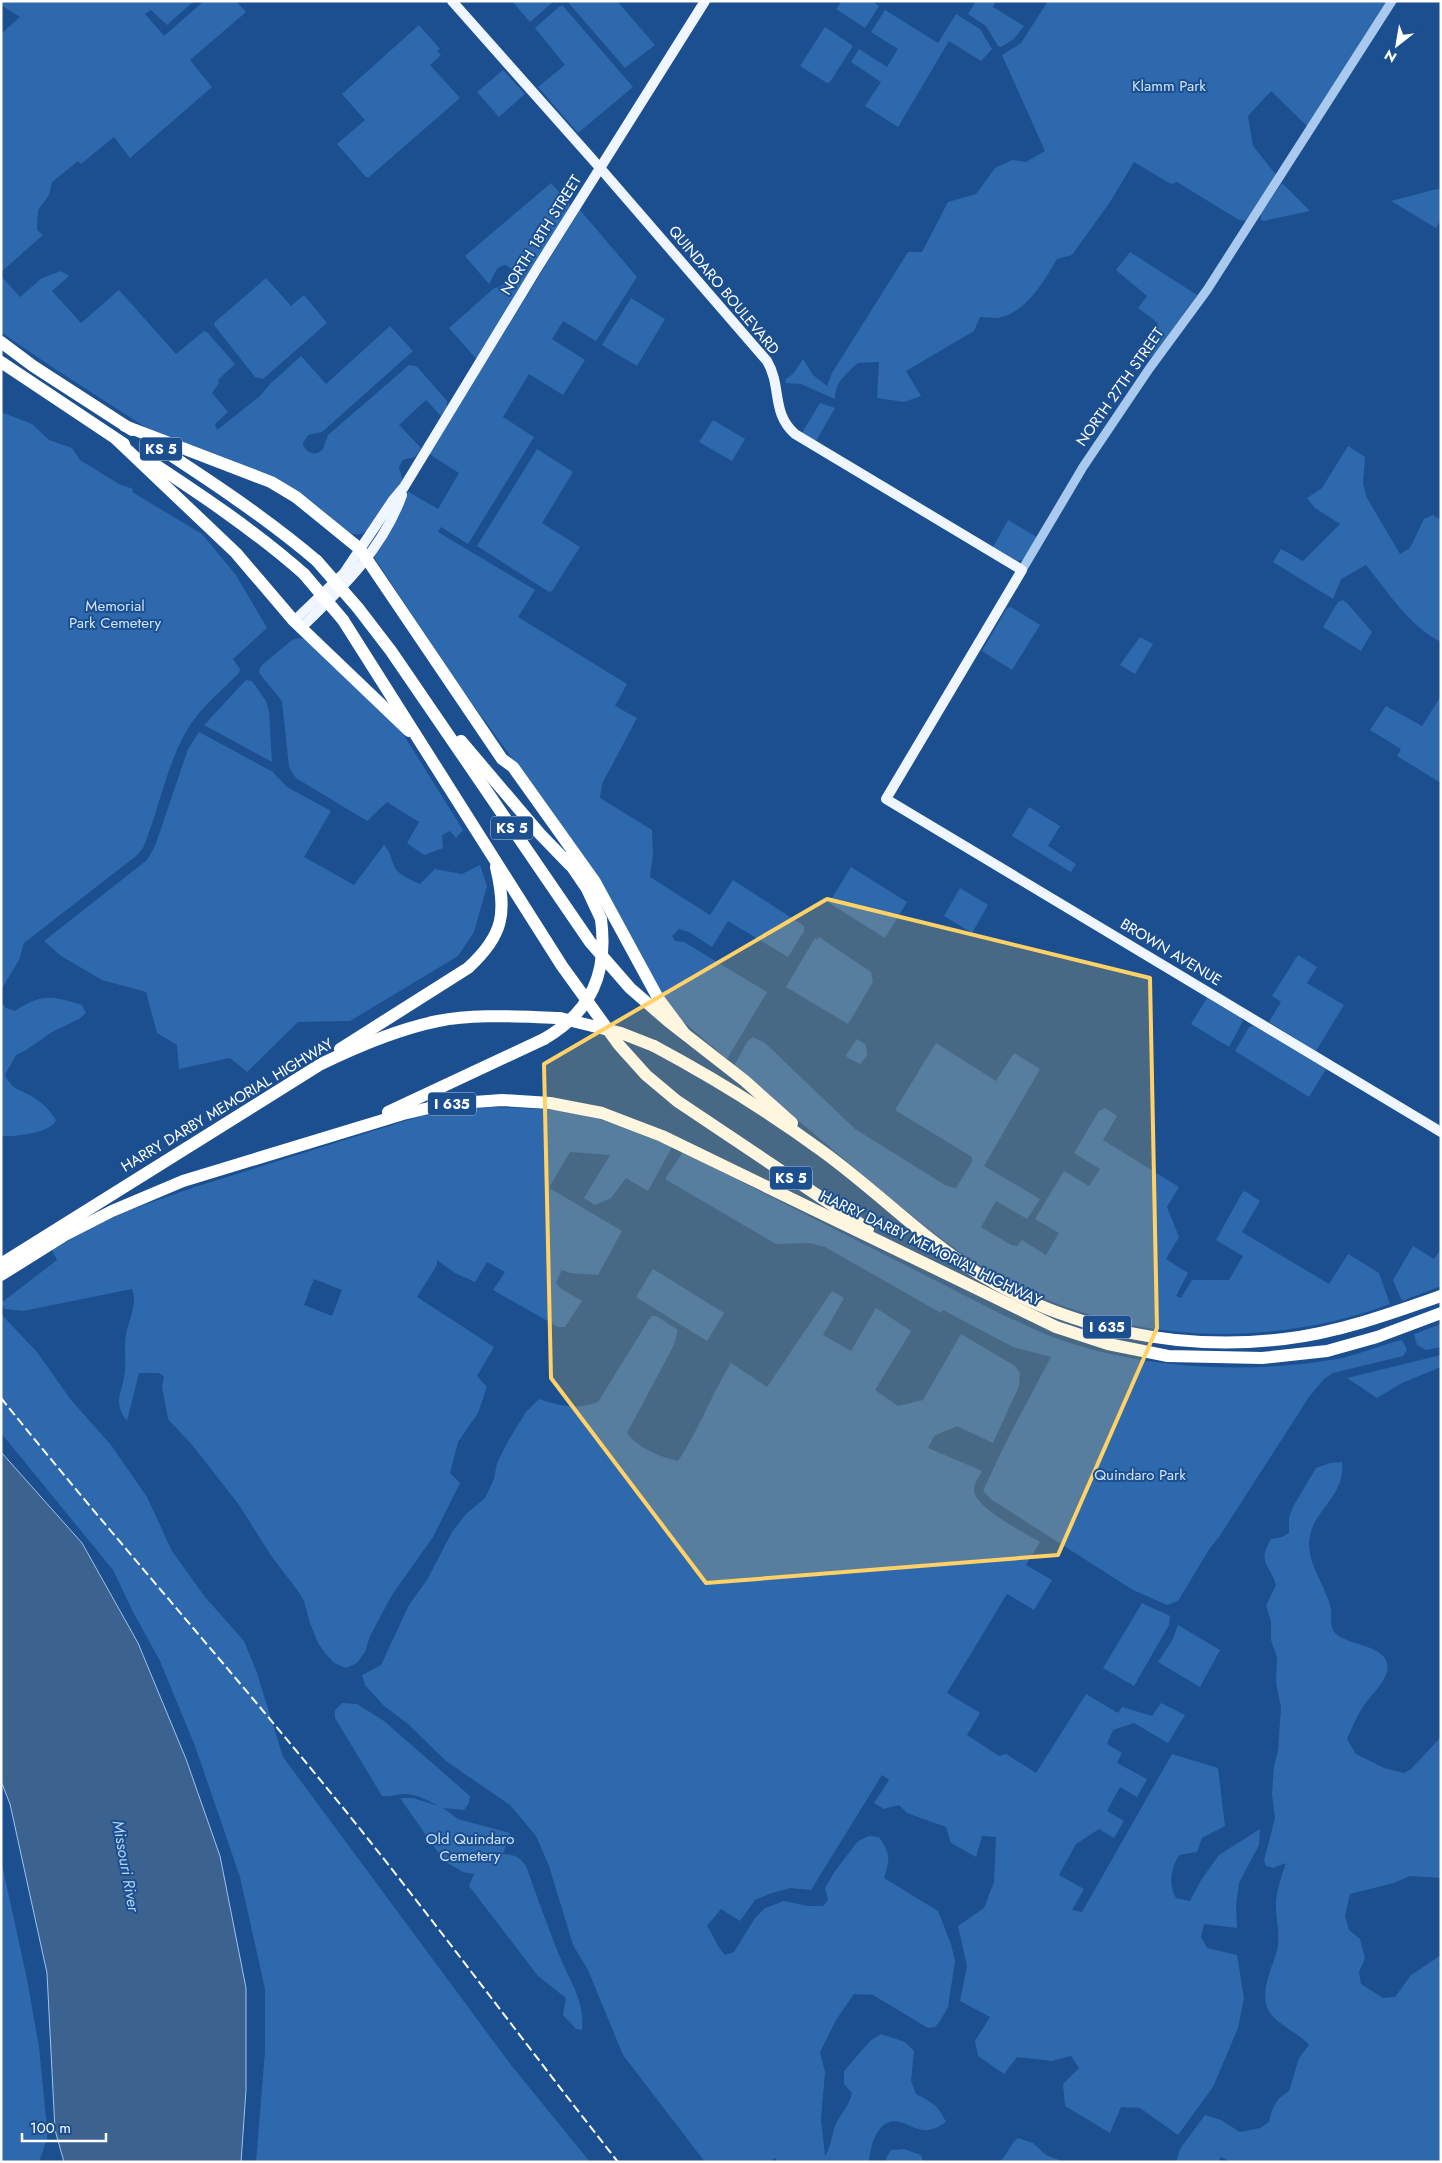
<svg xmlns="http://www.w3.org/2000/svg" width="1442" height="2163" viewBox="0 0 1442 2163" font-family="Jost,sans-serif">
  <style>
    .green { fill: #2e69ad; fill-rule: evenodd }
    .water { fill: #3c6290; stroke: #9cc4f0 }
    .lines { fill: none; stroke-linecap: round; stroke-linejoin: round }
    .minor { stroke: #a9c9ee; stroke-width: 9 }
    .major { stroke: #f0f6ff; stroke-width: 10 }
    .highway { stroke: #fff; stroke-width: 12 }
    .rail { stroke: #fff; stroke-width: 2; stroke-dasharray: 9 4; stroke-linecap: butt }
    .highway-bridge { stroke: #fff; stroke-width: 12 }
    .marked { fill: #ffd166; fill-opacity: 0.2; stroke: #ffd166; stroke-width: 4; stroke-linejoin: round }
    .labels { text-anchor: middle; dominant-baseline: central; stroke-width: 4; stroke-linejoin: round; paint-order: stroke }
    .shield { fill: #1b4f8f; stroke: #bbcadd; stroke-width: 1 }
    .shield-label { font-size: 14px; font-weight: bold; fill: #fff }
    .park-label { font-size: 15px; fill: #cfe3fa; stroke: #1b4f8f }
    .street-label { font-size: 15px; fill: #fff; stroke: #1b4f8f }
    .water-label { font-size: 16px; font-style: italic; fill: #b5d3f5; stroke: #1b4f8f }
  </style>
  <rect width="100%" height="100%" fill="#1b4f8f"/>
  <g class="green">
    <polygon points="1,1 194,1 167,25 151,10 145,14 164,36 204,1 236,1 246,12 190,60 212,87 130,158 114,137 81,164 78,161 52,182 49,195 38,210 37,230 43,235 1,272 1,34 20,17 1,5"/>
    <polygon points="512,1 554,1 530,22"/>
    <polygon points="567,1 617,1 655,45 625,68"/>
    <polygon points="842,1 872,1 879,6 865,28 836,9"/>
    <polygon points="976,1 996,1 993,7 1024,26 1014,39 1001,47 998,46 986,26 968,14"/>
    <path d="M 1048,1 L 1387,1 L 1308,127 L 1271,91 L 1248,116 L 1253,146 L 1277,176 L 1246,221 L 1239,220 L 1177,182 L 1171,184 L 1134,162 L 1110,202 L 1072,255 L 1057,259 C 1045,280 1024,316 996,318 C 991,318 985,317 980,317 L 974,331 L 906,371 L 921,396 L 904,402 L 877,398 L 879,362 L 858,363 C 846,374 835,382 835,399 L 801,384 L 785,383 L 786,379 L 793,374 L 803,359 L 813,375 L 827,386 L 832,373 L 908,252 L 922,252 L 948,202 L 976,194 L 995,168 L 1012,160 L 1026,162 L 1045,151 L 1002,55 L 1021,43 Z"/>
    <polygon points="560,6 563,6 633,87 578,133 538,87 565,65 535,28"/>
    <polygon points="885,10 938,43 956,14 980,29 992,49 981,61 949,41 898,127 865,106 881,82 851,62 859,49 887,67 898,49 871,32"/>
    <polygon points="419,25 440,49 437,51 441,55 430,65 460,98 369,177 366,177 337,144 365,120 342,94"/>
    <polygon points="825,27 853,46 830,82 827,83 800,66"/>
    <polygon points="503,70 525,94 499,117 477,92"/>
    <path d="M 551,183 L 571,206 L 477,360 L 449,328 L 493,289 L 508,283 L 514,276 L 514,271 L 506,265 C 494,266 495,276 489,284 L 465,256 Z"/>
    <polygon points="1282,183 1310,211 1263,221 1261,220 1261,214"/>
    <polygon points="1437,189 1441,190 1441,220 1436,228 1391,201"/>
    <polygon points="580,210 637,277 596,341 563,321 552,339 585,360 563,395 529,374 503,417 534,437 468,544 441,527 438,532 535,590 518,617 627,684 615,706 637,718 602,784 600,798 652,830 653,854 650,877 710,915 733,880 804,926 804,931 788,957 728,921 712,947 689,932 679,929 672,936 675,941 684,942 767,992 727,1059 678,1017 668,1004 535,790 450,673 374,557 375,550 407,491 438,509 459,473 429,454"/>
    <polygon points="1130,252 1197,295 1155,354 1149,358 1138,350 1158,323 1138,308 1147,296 1116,270"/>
    <path d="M 61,271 L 69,276 L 52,291 L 81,323 L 119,290 L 176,354 L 204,331 L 207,332 L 235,364 L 218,380 L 219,383 L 212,393 L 228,412 L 215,424 L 217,430 L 260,396 L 269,385 L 301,356 L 326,384 L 390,326 L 413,351 L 322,432 L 308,435 L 303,443 C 304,450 311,455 318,453 L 323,449 L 328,435 L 409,365 L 416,366 L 419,369 L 447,401 L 447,407 L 441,416 L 426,400 L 399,425 L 421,448 L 416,456 C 406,462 404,454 399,468 L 403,481 L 367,530 C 353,543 339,525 327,516 L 153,432 L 52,367 L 1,332 L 1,276 L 20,297 L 42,278 Z"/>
    <polygon points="266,278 291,306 304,295 327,323 263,379 255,377 214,325 215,322"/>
    <polygon points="631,298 665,319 637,366 602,345"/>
    <polygon points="820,403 835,408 816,441 802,433"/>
    <path d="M 1,412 L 32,424 L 49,440 L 72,448 L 80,460 L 119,484 L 133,489 L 132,492 L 202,534 L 236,575 L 267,628 L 233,659 L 240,669 L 239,673 C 221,691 200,708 187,730 C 166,766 159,810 143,848 L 136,856 L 24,943 L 19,960 L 1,990 L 1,1002 L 6,1008 L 15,1011 C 43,993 51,996 82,1005 L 86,1013 L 79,1019 L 52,1032 L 26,1050 L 16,1055 L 5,1075 C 13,1091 20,1089 33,1097 C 43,1103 50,1111 56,1120 C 52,1133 14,1137 1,1136 Z"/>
    <polygon points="713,420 745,439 732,461 699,442"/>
    <path d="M 1348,446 L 1365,457 L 1363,484 L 1367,498 L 1400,554 L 1410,548 L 1424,519 L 1433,515 L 1441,520 L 1441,642 C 1409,626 1388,592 1366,565 L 1341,579 L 1333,599 L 1273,562 L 1281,549 L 1303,561 L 1340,524 L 1315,508 L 1307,498 L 1322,488 Z"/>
    <polygon points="537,449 573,472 542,523 580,547 552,591 549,592 477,546"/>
    <polygon points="1008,520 1037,537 1024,560 1017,561 993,547"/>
    <polygon points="1343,600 1348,604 1372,632 1361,651 1323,627 1338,602"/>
    <polygon points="1011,607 1040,625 1012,670 982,651 1007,608"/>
    <polygon points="1140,637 1153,644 1135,674 1120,665"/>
    <polygon points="299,638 306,639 400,729 463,830 456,838 450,831 442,835 443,848 424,855 407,843 419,822 387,802 367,821 296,778 289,767 282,701 260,674 259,670 262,665 292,640"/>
    <polygon points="246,680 252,681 266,701 269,711 272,762 204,725"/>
    <polygon points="1441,696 1441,783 1397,756 1401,749 1370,730 1386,706 1422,726"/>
    <path d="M 199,732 L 273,772 L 287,787 L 331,811 L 304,857 L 354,885 L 384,845 C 391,852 391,860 395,868 C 400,876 412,880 420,884 L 435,869 L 462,874 L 480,865 L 487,886 L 474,932 L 458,956 L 350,1021 L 298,1022 L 247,1072 L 230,1058 L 179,1069 L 177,1045 L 157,1033 L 146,992 L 102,980 L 61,956 L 44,941 L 147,860 L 155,846 L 188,749 Z"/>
    <polygon points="1029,807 1060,826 1048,846 1076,864 1071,872 1012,836"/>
    <polygon points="851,867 907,902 885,938 829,903"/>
    <polygon points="960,888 988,905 972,933 944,916"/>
    <polygon points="819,937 871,972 873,982 848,1024 786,987 815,938 817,940"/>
    <polygon points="1298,955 1317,967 1307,983 1344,1005 1316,1051 1269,1022 1281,1002 1272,996"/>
    <polygon points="1207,998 1240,1017 1243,1021 1229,1047 1191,1024"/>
    <polygon points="1254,1026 1326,1069 1309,1097 1235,1051 1249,1027"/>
    <path d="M 753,1037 L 765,1043 L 855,1129 L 945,1185 L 956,1188 L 972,1162 L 972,1157 L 895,1110 L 936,1043 L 996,1081 L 1014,1053 L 1040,1069 L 984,1166 L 1040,1199 L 1027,1219 L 996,1201 L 981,1227 L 1011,1245 L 1017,1246 L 1022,1240 L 1046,1255 L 1059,1233 L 1035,1219 L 1064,1171 L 1089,1186 L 1100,1169 L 1074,1153 L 1099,1111 L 1105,1108 L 1117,1116 L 1103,1140 L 1179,1187 L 1167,1207 L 1179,1237 L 1166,1259 L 1188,1273 L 1176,1296 L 1181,1298 L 1192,1280 L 1229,1280 L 1243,1256 L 1216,1240 L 1242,1193 L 1245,1191 L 1260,1201 L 1242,1232 L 1329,1284 L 1348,1254 L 1379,1273 L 1390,1304 C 1263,1351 1119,1343 1000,1277 C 955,1252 917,1220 878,1188 C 830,1147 782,1107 734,1066 L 747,1042 Z"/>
    <polygon points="857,1039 866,1045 867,1056 860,1064 848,1058 846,1055"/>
    <path d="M 491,1107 C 512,1108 533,1108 553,1110 C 594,1114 635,1130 672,1147 L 648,1191 L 626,1178 L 611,1198 L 595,1205 L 584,1198 L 610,1155 L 570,1152 L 550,1186 L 551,1189 L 622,1231 L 598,1275 L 570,1273 L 562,1270 L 556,1282 L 560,1288 L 582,1301 L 565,1327 L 558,1327 L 493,1290 L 505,1272 L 487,1262 L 475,1282 L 455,1273 L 437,1260 L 437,1265 L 417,1297 L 494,1347 L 477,1376 L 487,1387 L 478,1413 L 458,1442 L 450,1473 L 460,1483 L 433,1537 L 392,1595 L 370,1636 L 365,1652 L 357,1663 L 346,1668 L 334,1663 L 325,1653 L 318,1643 L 310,1623 L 304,1601 L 298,1591 L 272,1557 L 239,1505 L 193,1446 L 168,1419 L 162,1387 L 164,1376 L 158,1373 L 139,1373 L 127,1421 C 111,1400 124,1391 125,1370 C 126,1358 124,1346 126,1334 C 129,1319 138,1304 132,1289 L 23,1311 L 5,1309 L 1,1303 L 57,1260 L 52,1250 L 83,1232 L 127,1211 L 192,1188 L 421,1116 L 467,1109 ZM 314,1279 L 342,1290 L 332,1316 L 304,1305 Z"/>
    <path d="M 683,1152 L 1003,1315 C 1017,1321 1031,1328 1045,1334 C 1133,1369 1244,1375 1337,1359 C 1358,1355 1381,1345 1402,1340 L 1407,1350 L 1403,1356 L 1333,1373 L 1324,1379 L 1309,1397 L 1219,1537 L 1210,1548 L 1178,1601 L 1167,1605 L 1133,1590 L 992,1500 L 983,1491 L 1007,1440 L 1051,1357 L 1013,1347 L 943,1310 L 941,1313 L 825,1247 L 810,1243 L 776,1244 L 665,1179 Z"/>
    <polygon points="1413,1246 1434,1259 1441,1249 1441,1286 1402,1301 1393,1280"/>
    <polygon points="653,1269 724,1313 707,1341 636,1297"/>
    <path d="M 832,1291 L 844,1298 L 823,1335 L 851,1351 L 876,1308 L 911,1331 L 875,1390 L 898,1406 L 923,1400 L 961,1334 L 1015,1366 L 1020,1373 L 1019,1386 L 993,1443 L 957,1426 L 934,1436 L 928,1448 L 982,1471 C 980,1476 974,1483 974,1489 C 972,1507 1026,1533 1040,1542 L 1026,1565 L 1052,1580 L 1034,1610 L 1007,1594 L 947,1693 L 980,1713 L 967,1735 L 999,1756 L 1006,1754 L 1036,1773 L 1086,1694 L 1118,1713 L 1122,1707 L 1152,1716 L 1161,1703 L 1185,1715 L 1168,1743 L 1134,1723 L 1113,1730 L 1107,1744 L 1122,1753 L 1117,1763 L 1147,1779 L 1137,1797 L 1120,1787 L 1107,1811 L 1124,1821 L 1114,1838 L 1099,1829 L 1076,1844 L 1059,1875 L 1084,1889 L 1072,1910 L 1082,1912 L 1172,1754 L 1218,1768 L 1225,1826 L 1202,1838 L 1197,1852 L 1179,1855 C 1171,1869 1168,1884 1176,1898 L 1190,1901 L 1201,1880 L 1219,1855 L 1260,1829 L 1259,1845 L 1239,1883 L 1236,1905 L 1237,1928 L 1204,1924 L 1201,1937 L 1207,1948 L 1237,1955 L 1244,1998 L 1238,2028 L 1213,2087 L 1178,2135 L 1140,2108 L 1121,2107 L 1110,2133 L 1065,2106 L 1063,2084 L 1079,2068 L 1071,2056 L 1052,2061 L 1017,2057 L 1004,2074 L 978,2056 L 975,2041 L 990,2017 L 960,2001 L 967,1966 L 958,1926 L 984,1908 L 994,1882 L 996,1837 L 982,1836 L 976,1857 L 951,1843 L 946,1827 L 907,1813 L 899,1805 L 884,1809 L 874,1803 L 889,1780 L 882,1775 L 811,1890 L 790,1888 L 772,1893 L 755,1900 L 740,1921 L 721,1909 L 707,1926 C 714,1936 717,1947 725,1955 L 734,1952 L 755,1918 L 765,1908 L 784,1901 L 808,1906 L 823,1906 L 828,1900 L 825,1888 L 835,1871 L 858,1841 L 869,1836 L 879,1837 C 891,1855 890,1859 884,1878 L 938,1911 L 951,1944 L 955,1961 L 948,2007 L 940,2021 L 935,2027 L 928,2028 L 873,1995 L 854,1994 L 836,2020 L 820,2052 L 825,2072 L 821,2119 L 825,2156 C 832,2146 831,2132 837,2122 C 843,2110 848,2108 852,2093 L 844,2084 L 844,2071 L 870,2041 L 881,2034 L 905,2042 L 914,2051 L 911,2081 L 916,2094 C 932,2102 939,2106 946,2122 C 940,2126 932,2131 924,2130 C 915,2130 904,2121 894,2121 C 876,2122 870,2148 869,2162 L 778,2162 L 775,2158 L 769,2162 L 705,2162 L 623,2055 L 588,1970 L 573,1945 L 549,1866 L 536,1836 L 510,1805 L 446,1761 L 408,1724 L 384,1706 L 365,1685 L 362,1675 L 381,1665 L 409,1605 L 427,1580 L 452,1532 L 466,1514 L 485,1498 L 494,1479 L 497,1463 L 508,1441 L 526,1412 L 539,1399 C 560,1406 577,1410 598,1402 L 650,1318 L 652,1316 L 656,1316 L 678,1330 L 674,1345 L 627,1433 C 638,1448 660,1457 678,1461 C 699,1430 711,1395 731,1363 L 767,1387 Z"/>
    <polygon points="1,1314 37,1352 71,1400 111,1445 147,1497 172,1551 205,1597 244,1641 257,1673 283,1757 511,2065 590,2162 256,2162 265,2051 265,1989 240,1877 195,1746 160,1661 132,1610 113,1570 1,1433"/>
    <polygon points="1441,1324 1441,1347 1426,1350 1417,1345 1414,1334"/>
    <polygon points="1441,1355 1441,1367 1402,1383 1377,1398 1347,1378"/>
    <path d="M 1342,1462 C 1346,1498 1309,1512 1309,1544 C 1309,1565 1325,1586 1330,1605 C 1333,1614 1328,1626 1336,1634 C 1348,1646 1393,1645 1387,1671 C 1384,1684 1372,1694 1364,1705 C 1357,1716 1352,1727 1347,1739 L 1356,1754 L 1384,1768 L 1404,1773 L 1411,1769 L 1441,1737 L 1441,1878 L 1410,1876 L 1394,1883 L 1350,1894 L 1345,1916 L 1349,1930 L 1360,1939 L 1365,1958 L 1359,1972 L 1361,1984 L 1383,1998 L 1395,1997 L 1411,1975 L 1441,1955 L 1441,2162 L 1231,2162 L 1221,2157 L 1218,2162 L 1176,2162 L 1180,2149 L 1205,2115 L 1221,2120 L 1240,2132 L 1260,2128 L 1269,2122 C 1272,2107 1276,2099 1289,2091 L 1299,2058 L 1309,2045 C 1299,2033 1272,2022 1267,2007 C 1261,1990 1272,1967 1277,1951 C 1281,1935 1275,1916 1276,1901 C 1277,1888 1282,1875 1286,1863 L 1273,1868 L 1266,1866 L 1264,1861 L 1275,1818 L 1272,1794 L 1274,1766 L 1278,1751 L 1281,1707 L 1276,1683 L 1277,1658 L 1271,1640 L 1271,1621 L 1266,1606 L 1276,1585 C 1269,1563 1257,1563 1271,1539 L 1282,1537 L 1289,1533 L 1289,1517 L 1294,1505 L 1316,1468 L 1330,1463 Z"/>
    <polygon points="1142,1603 1170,1616 1169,1625 1134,1686 1103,1668"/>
    <polygon points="1178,1625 1220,1650 1200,1687 1158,1662 1173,1639"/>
    <path d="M 342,1703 L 357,1704 L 384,1721 L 470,1796 L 469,1803 L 464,1810 L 443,1808 L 458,1819 L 510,1833 L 503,1854 C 514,1855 519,1856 526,1866 C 536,1894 546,1922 557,1950 C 567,1976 586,2001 582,2030 L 576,2029 L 563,2015 L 566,1998 L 538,1976 L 469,1886 L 474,1874 L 463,1872 L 444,1861 L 400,1798 L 413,1798 L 438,1806 C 428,1800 415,1793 402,1794 C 394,1795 391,1797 382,1796 L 335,1718 L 335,1710 Z"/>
    <polygon points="1,1860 27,1979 39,2047 47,2128 47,2139 39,2162 1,2162"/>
    <path d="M 1018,2138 L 1033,2143 L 1046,2155 L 1064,2162 L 999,2162 C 1009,2154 1008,2146 1018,2138 Z"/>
    <polygon points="904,2149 921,2155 923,2162 886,2162 886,2158 891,2150"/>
  </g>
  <polygon class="water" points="1,1452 82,1543 138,1643 186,1759 220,1856 246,1988 246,2090 241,2162 64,2162 55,2130 47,1973 10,1804 1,1781"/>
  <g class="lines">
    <polyline class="minor" points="1022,570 1083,467 1149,369 1207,290 1392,1"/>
    <g class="major">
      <path d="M 452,1 L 601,169 L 767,361 C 782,386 771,413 795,434 L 1022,570 L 886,799 L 1441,1132"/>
      <polyline points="294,621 344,573 393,500 404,487 536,270 705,1"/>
      <path d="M 301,628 C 341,589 383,549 402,495"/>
    </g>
    <g class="highway">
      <polyline points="1,342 33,366 132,430"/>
      <polyline points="1,362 124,444"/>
      <polyline points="125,426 271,482 296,497 360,549 502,759 513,767 595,882 658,998 684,1033"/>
      <polyline points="117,440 236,553 294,621 409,731"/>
      <path d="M 149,441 C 207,479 264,516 317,561"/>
      <path d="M 145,458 C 200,494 254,530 304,574"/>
      <polyline points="358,608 391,651 590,942 630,988 668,1021 745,1081 792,1123"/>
      <polyline points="343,620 562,966 619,1045 646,1075 677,1101 868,1229"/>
      <polyline points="461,741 540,834 570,865"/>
      <polyline points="566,858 587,889 601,919"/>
      <path d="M 654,1046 C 712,1077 769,1112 822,1151 C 876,1190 922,1238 979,1274 C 1067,1329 1180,1352 1284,1339 C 1337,1333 1390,1314 1441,1296"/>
      <path d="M 340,1049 L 468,968 C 504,935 507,913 496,867"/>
      <polyline points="388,1112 544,1039"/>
      <path d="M 1,1264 L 321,1064 C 358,1046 398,1029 438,1021 C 475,1013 522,1017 560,1018"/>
      <polyline points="1,1275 65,1235 112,1211 183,1181 403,1114 446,1104 502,1100 550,1103 602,1113 662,1136 1056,1327 1108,1344 1168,1356 1262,1358 1327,1351 1377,1337 1441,1313"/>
    </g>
    <path class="rail" d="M 1,1398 C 104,1526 213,1649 317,1776 C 421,1902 517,2034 618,2162"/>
    <g class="highway-bridge">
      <polyline points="317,561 358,608"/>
      <polyline points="304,574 343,620"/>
      <polyline points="560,1018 621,1033 654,1046"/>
      <path d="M 544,1039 C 592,1011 608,973 601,919"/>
    </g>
  </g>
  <path class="marked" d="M 827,899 L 1150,978 L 1157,1328 L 1058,1555 L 706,1583 L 551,1378 L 544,1064 Z"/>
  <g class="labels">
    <g class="shield">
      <rect x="140" y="437.5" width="42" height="23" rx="4"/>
      <rect x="491" y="816.5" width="42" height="23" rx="4"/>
      <rect x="428" y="1092.5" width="48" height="23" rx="4"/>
      <rect x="770" y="1166.5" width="42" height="23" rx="4"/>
      <rect x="1083" y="1315.5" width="48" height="23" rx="4"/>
    </g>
    <g class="shield-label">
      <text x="161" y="449">KS 5</text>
      <text x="512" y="828">KS 5</text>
      <text x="452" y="1104">I 635</text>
      <text x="791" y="1178">KS 5</text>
      <text x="1107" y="1327">I 635</text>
    </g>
    <g class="park-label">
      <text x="1169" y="86">Klamm Park</text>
      <text x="115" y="606">Memorial<tspan x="115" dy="17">Park Cemetery</tspan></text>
      <text x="1140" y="1475">Quindaro Park</text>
      <text x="470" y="1839">Old Quindaro<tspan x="470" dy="17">Cemetery</tspan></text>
    </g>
    <g class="street-label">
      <text transform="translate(541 235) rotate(-58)">NORTH 18TH STREET</text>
      <text transform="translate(724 290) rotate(50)">QUINDARO BOULEVARD</text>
      <text transform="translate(1120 387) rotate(-55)">NORTH 27TH STREET</text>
      <text transform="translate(1171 952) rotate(31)">BROWN AVENUE</text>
      <text transform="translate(227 1105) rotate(-31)">HARRY DARBY MEMORIAL HIGHWAY</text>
      <text transform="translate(931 1248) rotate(26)">HARRY DARBY MEMORIAL HIGHWAY</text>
    </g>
    <g class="water-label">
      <text transform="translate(126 1866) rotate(80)">Missouri River</text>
    </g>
  </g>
  <rect width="1442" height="2163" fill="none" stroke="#ffffff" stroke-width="5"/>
  <g transform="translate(1397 45) rotate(211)" stroke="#1b4f8f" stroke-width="4" paint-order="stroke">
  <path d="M0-4L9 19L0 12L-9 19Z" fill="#ffffff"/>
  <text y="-8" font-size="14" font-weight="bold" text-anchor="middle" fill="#ffffff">N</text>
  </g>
  <path d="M22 2133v8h84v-8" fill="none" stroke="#ffffff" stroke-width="2.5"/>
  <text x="30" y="2133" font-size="15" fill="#ffffff" stroke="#1b4f8f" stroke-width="4" paint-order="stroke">100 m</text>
</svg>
